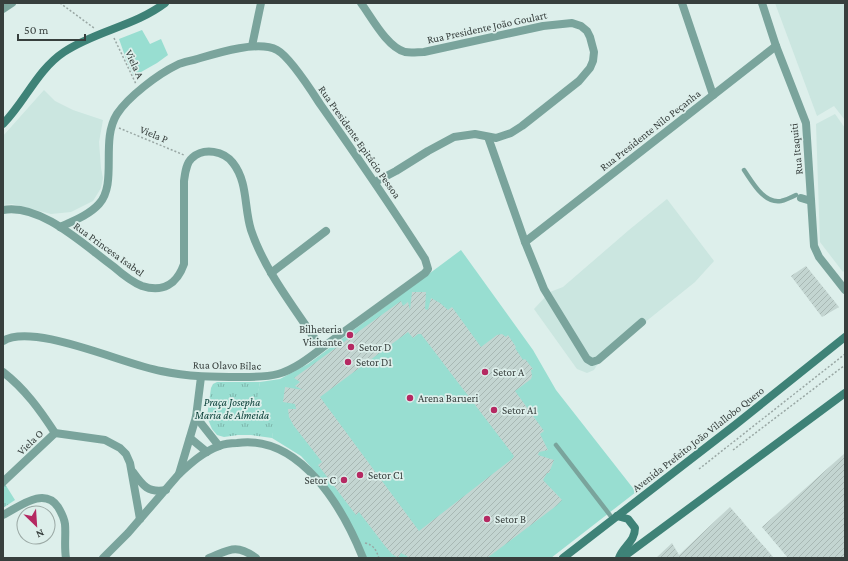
<svg xmlns="http://www.w3.org/2000/svg" width="848" height="561" viewBox="0 0 848 561" font-family="'Crimson Pro',serif">
  <style>
    .built { fill: #cbe6e0 }
    .grass { fill: #98ded1 }
    .park { fill: url(#park-tufts) }
    .building { fill: url(#building-hatch); fill-rule: evenodd }
    .lines { fill: none; stroke-linecap: round; stroke-linejoin: round }
    .path { stroke: #99a7a4; stroke-width: 1.5; stroke-dasharray: 2 2; stroke-linecap: butt }
    .lane { stroke: #7aa49c; stroke-width: 4.5 }
    .street { stroke: #7aa49c; stroke-width: 8 }
    .secondary { stroke: #3e8277; stroke-width: 8 }
    .poi-dot { fill: #b52962; stroke: #ddefeb; stroke-width: 1.5 }
    .labels { text-anchor: middle; dominant-baseline: central; stroke-width: 3.5; stroke-linejoin: round; paint-order: stroke }
    .street-label { font-size: 11px; fill: #373f3d; stroke: #ddefeb }
    .poi-label { font-size: 11px; fill: #373f3d; stroke: #ddefeb; text-anchor: start }
    .park-label { font-size: 11px; font-style: italic; fill: #043a33; stroke: #ddefeb }
  </style>
  <defs>
    <pattern id="park-tufts" width="24" height="20" patternUnits="userSpaceOnUse"><rect width="24" height="20" fill="#98ded1"/><path d="M3 7l-1-3M5 7V3M7 7l1-3M15 17l-1-3M17 17v-4M19 17l1-3" fill="none" stroke="#7db5ab"/></pattern>
    <pattern id="building-hatch" width="6" height="6" patternUnits="userSpaceOnUse"><rect width="6" height="6" fill="#c3d5d1"/><path d="M-1 1l2-2M0 6l6-6M5 7l2-2" fill="none" stroke="#a8b8b4"/></pattern>
  </defs>
  <rect width="100%" height="100%" fill="#ddefeb"/>
  <g class="built">
    <polygon points="775,3 845,3 845,120 834,106 817,116"/>
    <polygon points="44,90 55,101 73,110 103,120 99,142 101,168 103,178 101,188 93,201 71,212 51,214 12,204 3,205 3,136"/>
    <polygon points="835,114 845,128 845,270 843,272 820,242 816,124"/>
    <polygon points="667,199 714,261 695,282 644,323 597,365 594,370 587,373 577,369 534,309 550,292 563,287 629,230"/>
  </g>
  <g class="grass">
    <polygon points="142,30 150,44 161,39 168,55 157,63 134,76 126,59 119,39"/>
    <polygon points="461,250 533,350 556,390 636,492 551,558 366,558 318,475 301,456 272,438 274,421 261,417 256,414 255,407 260,382 280,379 308,364"/>
  </g>
  <g class="park">
    <polygon points="217,382 260,382 255,411 260,417 275,421 272,438 251,435 238,435 224,437 217,435 212,429 207,417 211,388 213,384"/>
    <polygon points="5,484 15,500 3,508 3,485"/>
  </g>
  <g class="building">
    <polygon points="806,266 839,307 822,317 791,276"/>
    <path d="M 412,292 L 426,292 L 425,309 L 428,310 L 431,298 L 440,303 L 448,310 L 452,307 L 481,347 L 497,335 L 502,334 L 506,337 L 508,335 L 516,347 L 515,348 L 523,360 L 525,359 L 533,369 L 531,370 L 532,376 L 531,379 L 515,391 L 544,431 L 540,434 L 548,450 L 539,452 L 538,455 L 554,460 L 549,473 L 547,473 L 543,480 L 562,500 L 556,506 L 487,558 L 408,558 L 407,556 L 401,553 L 398,558 L 392,554 L 385,546 L 359,512 L 356,515 L 318,465 L 322,462 L 294,426 L 289,417 L 288,409 L 296,409 L 295,404 L 283,402 L 285,387 L 303,390 L 295,386 L 300,382 L 294,378 L 401,301 L 403,306 L 408,302 L 410,310 ZM 408,332 L 413,338 L 418,334 L 421,334 L 514,456 L 512,459 L 419,531 L 320,397 Z"/>
    <polygon points="845,453 845,558 788,558 762,527"/>
    <polygon points="730,507 774,558 656,558 672,543 679,555"/>
  </g>
  <g class="lines">
    <g class="path">
      <polyline points="60,3 94,28"/>
      <polyline points="114,38 136,84"/>
      <polyline points="119,128 184,155"/>
      <polyline points="733,450 845,365"/>
      <polyline points="699,469 845,354"/>
      <path d="M 365,543 C 374,545 376,550 379,558"/>
    </g>
    <g class="lane">
      <path d="M 744,170 C 753,183 764,204 781,201 C 786,200 792,197 796,195"/>
      <polyline points="556,445 613,519"/>
    </g>
    <g class="street">
      <path d="M 361,3 C 372,18 387,47 405,52 C 411,53 418,52 424,52 L 543,26 L 572,23 L 581,26 L 587,31 L 590,37 L 594,52 L 593,61 L 590,68 L 579,81 L 522,126 L 511,133 L 496,138 L 475,134 L 454,137 L 428,151 L 396,171 L 375,182"/>
      <polyline points="682,3 713,95"/>
      <polyline points="762,3 776,46 806,123 814,246 819,257 845,290"/>
      <polyline points="3,9 12,3"/>
      <polyline points="252,46 261,3"/>
      <polyline points="488,137 525,242 544,289 587,359 592,362 598,360 642,322"/>
      <polyline points="801,198 811,201"/>
      <path d="M 3,210 C 41,203 85,246 114,267 C 122,274 132,282 142,286 C 163,293 177,284 184,264 L 184,181 C 185,174 186,163 192,158 C 204,147 224,151 233,163 C 248,182 244,208 251,230 C 265,272 297,311 321,348"/>
      <polyline points="525,242 776,46"/>
      <polyline points="271,273 326,231"/>
      <path d="M 3,341 C 33,322 125,365 161,371 C 188,377 215,377 242,377 C 254,377 267,377 278,374 C 299,368 317,351 334,339 C 364,317 395,295 425,273 L 428,269 L 425,259 C 391,206 356,155 320,104 C 311,90 290,57 277,50 C 258,40 217,53 197,59 C 191,61 183,62 177,65 C 158,74 128,97 117,114 C 100,141 118,183 99,204 C 89,215 73,221 60,227"/>
      <path d="M 3,372 C 25,389 40,410 55,433 L 105,440 L 120,448 L 126,454 L 130,463 L 140,519"/>
      <polyline points="196,417 219,446"/>
      <polyline points="190,438 207,452"/>
      <path d="M 133,472 C 143,486 148,493 166,490"/>
      <path d="M 179,474 C 191,463 203,452 219,446 C 224,444 231,443 237,443 C 300,434 343,508 363,558"/>
      <polyline points="3,482 55,433"/>
      <path d="M 3,515 C 19,507 44,486 58,507 C 61,512 64,517 65,524 C 66,535 64,547 66,558"/>
      <polyline points="103,558 128,533 179,474 196,417 201,377"/>
      <path d="M 209,558 C 229,550 236,543 256,558"/>
    </g>
    <g class="secondary">
      <path d="M 3,124 C 25,102 37,70 64,52 C 95,31 135,26 165,3"/>
      <path d="M 617,516 L 628,519 L 635,528 C 635,542 623,546 619,558"/>
      <polyline points="563,558 735,425 845,337"/>
      <polyline points="622,558 845,393"/>
    </g>
  </g>
  <g class="poi-dot">
    <circle cx="350" cy="335" r="4"/>
    <circle cx="351" cy="347" r="4"/>
    <circle cx="348" cy="362" r="4"/>
    <circle cx="485" cy="372" r="4"/>
    <circle cx="410" cy="398" r="4"/>
    <circle cx="494" cy="410" r="4"/>
    <circle cx="360" cy="475" r="4"/>
    <circle cx="344" cy="480" r="4"/>
    <circle cx="487" cy="519" r="4"/>
  </g>
  <g class="labels">
    <g class="street-label">
      <text transform="translate(487 27) rotate(-12)">Rua Presidente João Goulart</text>
      <text transform="translate(135 64) rotate(65)">Viela A</text>
      <text transform="translate(650 130) rotate(-38)">Rua Presidente Nilo Peçanha</text>
      <text transform="translate(154 134) rotate(22)">Viela P</text>
      <text transform="translate(360 142) rotate(55)">Rua Presidente Epitácio Pessoa</text>
      <text transform="translate(796 149) rotate(-96)">Rua Itaquiti</text>
      <text transform="translate(109 249) rotate(36)">Rua Princesa Isabel</text>
      <text transform="translate(227 365) rotate(1)">Rua Olavo Bilac</text>
      <text transform="translate(698 439) rotate(-38)">Avenida Prefeito João Vilallobo Quero</text>
      <text transform="translate(30 442) rotate(-44)">Viela O</text>
    </g>
    <g class="poi-label">
      <text x="342" y="329" text-anchor="end">Bilheteria<tspan x="342" dy="13">Visitante</tspan></text>
      <text x="359" y="347">Setor D</text>
      <text x="356" y="362">Setor D1</text>
      <text x="493" y="372">Setor A</text>
      <text x="418" y="398">Arena Barueri</text>
      <text x="502" y="410">Setor A1</text>
      <text x="368" y="475">Setor C1</text>
      <text x="336" y="480" text-anchor="end">Setor C</text>
      <text x="495" y="519">Setor B</text>
    </g>
    <g class="park-label">
      <text x="232" y="402">Praça Josepha<tspan x="232" dy="13">Maria de Almeida</tspan></text>
    </g>
  </g>
  <rect width="848" height="561" fill="none" stroke="#373f3d" stroke-width="8"/>
  <g transform="translate(36 525) rotate(155)"><circle r="19" fill="#ddefeb" stroke="#9ba9a5"/>
  <path d="M0-3L7 15L0 10L-7 15Z" fill="#b52962"/>
  <text y="-6" font-size="11" font-weight="bold" text-anchor="middle" fill="#373f3d">N</text>
  </g>
  <path d="M18 34v6h67v-6" fill="none" stroke="#373f3d" stroke-width="2"/>
  <text x="24" y="34" font-size="12" fill="#373f3d" stroke="#ddefeb" stroke-width="3" paint-order="stroke">50 m</text>
</svg>
